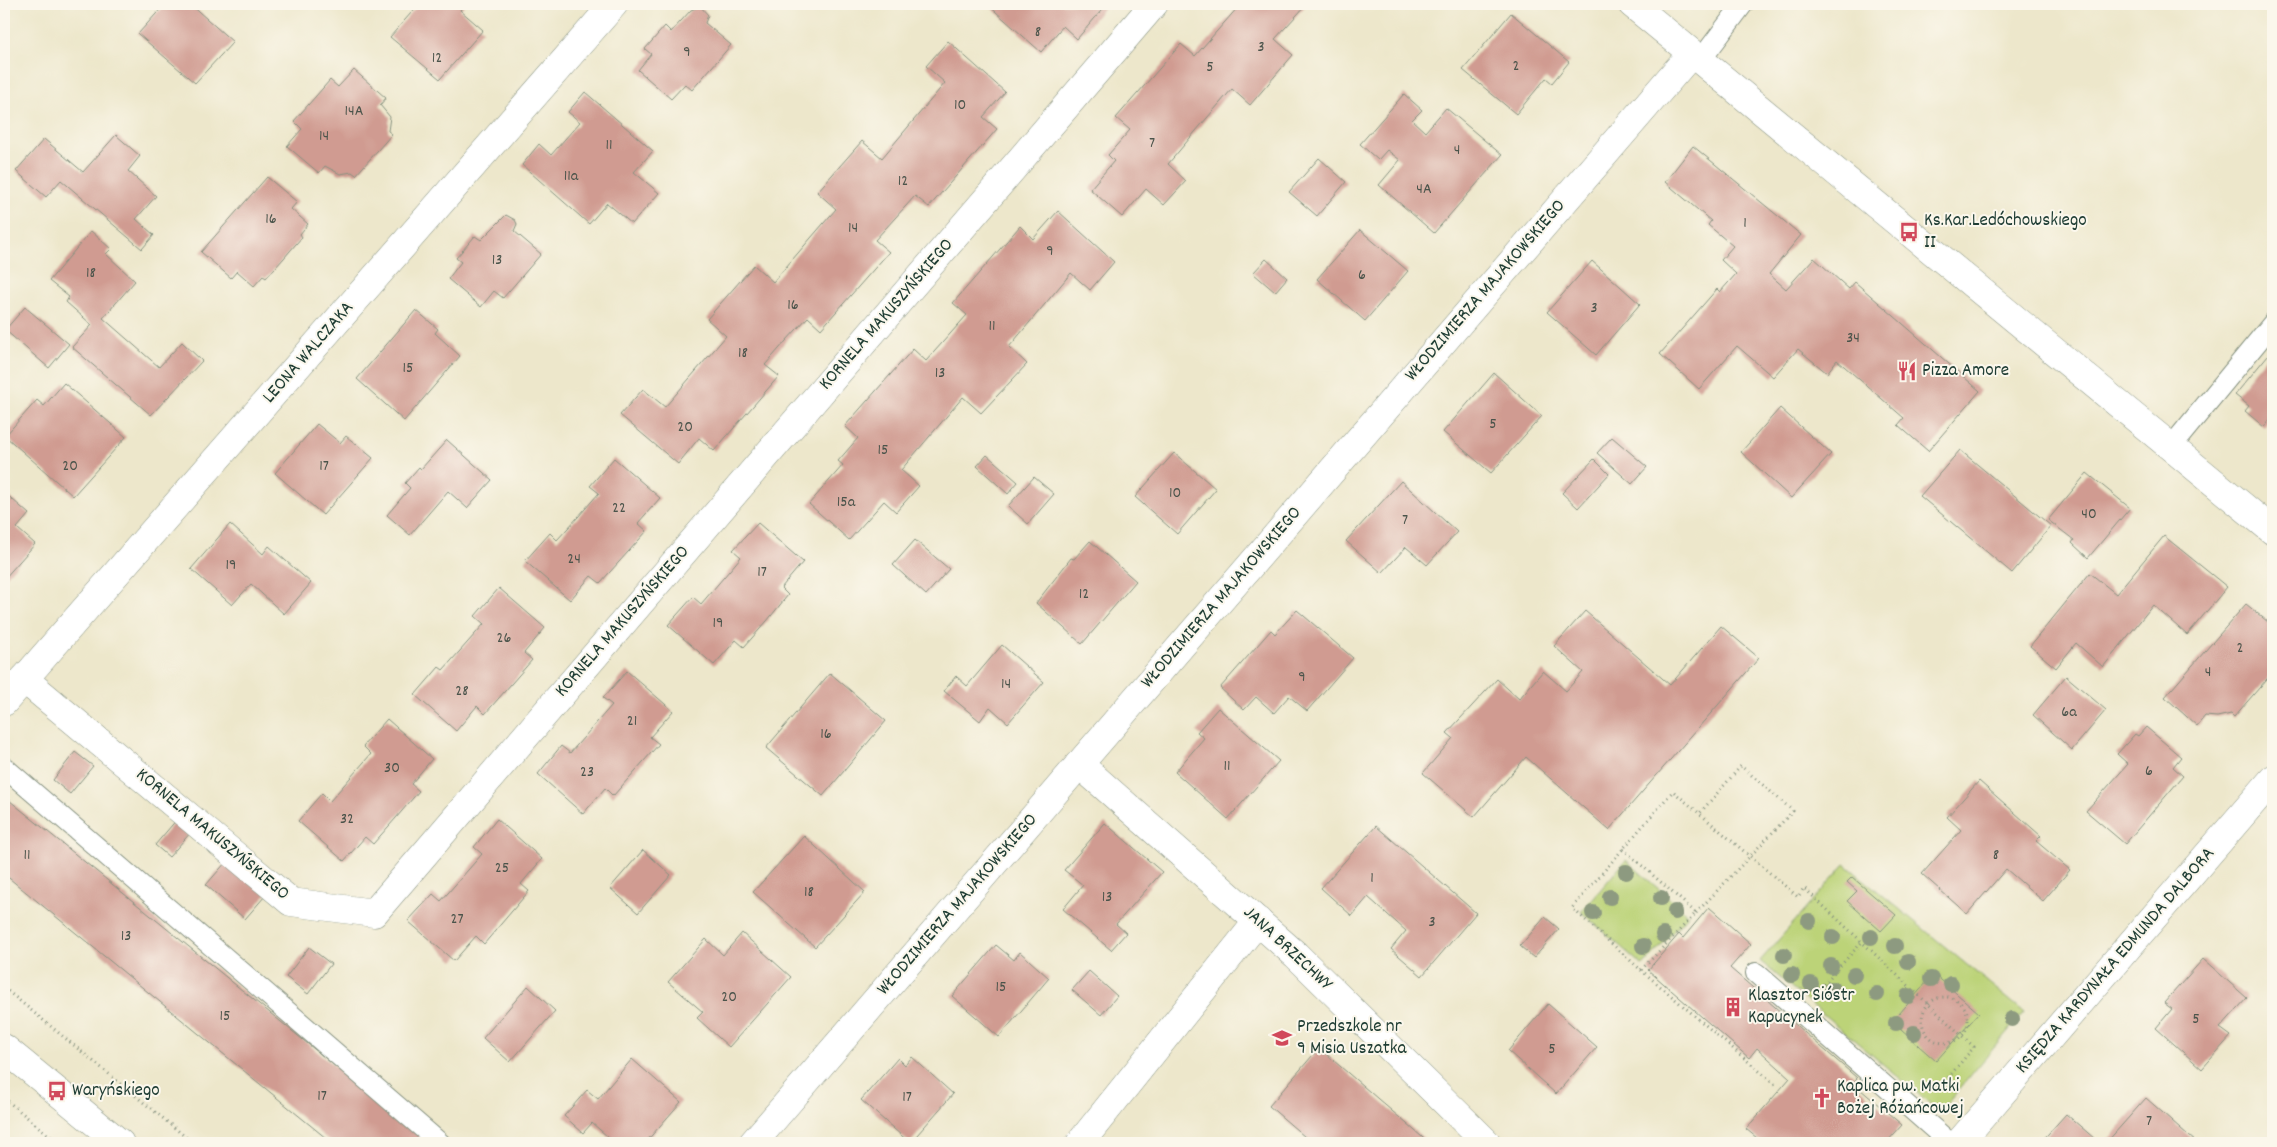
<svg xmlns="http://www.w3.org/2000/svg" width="2277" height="1147" viewBox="0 0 2277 1147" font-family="Dekko,sans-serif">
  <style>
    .green { fill: #bcd378; stroke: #6e8856 }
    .building { fill: #d09b91 }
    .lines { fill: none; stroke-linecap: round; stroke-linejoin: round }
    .service-casing { stroke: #869280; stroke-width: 22 }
    .minor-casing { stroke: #869280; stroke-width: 29 }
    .path { stroke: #869280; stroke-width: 3; stroke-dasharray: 1 4; stroke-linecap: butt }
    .service { stroke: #fff; stroke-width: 20 }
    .minor { stroke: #fff; stroke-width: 28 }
    .tree { fill: #8d9a80 }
    .labels { text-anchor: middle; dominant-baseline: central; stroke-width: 4; stroke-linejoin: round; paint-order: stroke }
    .number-label { font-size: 16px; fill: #4b544b }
    .poi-label { font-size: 19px; fill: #1f3d34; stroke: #fbf7ec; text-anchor: start }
    .street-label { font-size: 19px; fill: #1f3d34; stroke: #fbf7ec }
  </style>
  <rect width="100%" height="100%" fill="#fbf7ec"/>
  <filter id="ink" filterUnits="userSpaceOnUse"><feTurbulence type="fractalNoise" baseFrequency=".02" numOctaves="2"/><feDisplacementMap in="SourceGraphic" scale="10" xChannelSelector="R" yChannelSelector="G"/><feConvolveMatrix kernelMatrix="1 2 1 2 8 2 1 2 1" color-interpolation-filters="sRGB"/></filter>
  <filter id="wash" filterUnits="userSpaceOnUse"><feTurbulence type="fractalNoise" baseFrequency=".0096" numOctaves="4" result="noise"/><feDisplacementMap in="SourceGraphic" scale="20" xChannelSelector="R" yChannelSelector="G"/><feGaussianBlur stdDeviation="1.12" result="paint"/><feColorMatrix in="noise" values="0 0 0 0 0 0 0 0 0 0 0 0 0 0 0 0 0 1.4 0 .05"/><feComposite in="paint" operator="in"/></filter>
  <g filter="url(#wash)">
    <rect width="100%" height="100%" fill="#ede7cb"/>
    <g class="green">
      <polygon points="1626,860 1688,915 1643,966 1581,912"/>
      <polygon points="1845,864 2024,1012 1940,1112 1760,961"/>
    </g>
    <g id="blocks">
      <g class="building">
        <polygon points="165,4 190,4 233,42 195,83 138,34"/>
        <polygon points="419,4 465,4 460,10 483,30 440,79 390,37"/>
        <polygon points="987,4 1107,4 1077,39 1063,26 1041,52"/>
        <polygon points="1236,4 1307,4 1275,39 1293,55 1250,105 1232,89 1201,125 1168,164 1186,181 1164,205 1146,189 1122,217 1090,189 1114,161 1108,155 1130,130 1116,118 1181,44 1195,56 1239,6"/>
        <polygon points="700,6 708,15 705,23 731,45 692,90 685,84 671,99 638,70 651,54 645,49 665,26 671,32 691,10"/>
        <polygon points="1511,13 1569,62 1552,83 1546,78 1516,114 1463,70"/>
        <polygon points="948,41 1005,92 983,117 997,129 929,207 915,196 875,240 889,252 821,329 808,317 786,341 765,365 779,376 714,451 699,438 678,464 620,415 643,389 665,407 726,336 707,319 754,265 773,282 836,209 817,192 862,141 882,158 945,83 926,66"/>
        <polygon points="354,70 386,98 380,105 390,117 388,131 392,134 356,175 352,172 340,174 325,166 319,173 287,146 302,129 294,121 330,80 338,87"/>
        <polygon points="585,92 653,151 634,172 659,193 632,224 607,203 589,224 522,165 539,144 551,155 565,139 580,122 568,112"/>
        <polygon points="1404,94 1422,110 1412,120 1425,132 1446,108 1502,155 1434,233 1379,185 1400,160 1387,150 1378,160 1360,144"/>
        <polygon points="116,135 140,156 128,171 156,196 136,219 154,235 142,249 61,180 46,197 16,171 44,139 83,172"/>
        <polygon points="1693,146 1801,235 1769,274 1786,289 1814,258 1849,289 1855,282 1980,391 1928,451 1898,425 1904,418 1837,360 1827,373 1798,349 1773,377 1737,346 1699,389 1660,354 1717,289 1720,292 1736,274 1721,260 1733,246 1708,225 1711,221 1665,182"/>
        <polygon points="1319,158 1346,182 1317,216 1289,192"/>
        <polygon points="267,177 297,202 291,209 308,224 300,234 302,237 284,258 266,278 263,276 254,286 237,271 231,278 201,252"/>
        <polygon points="1058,211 1114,262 1090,290 1071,273 1009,347 1027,364 981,413 963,397 901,470 919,486 896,512 884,501 849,540 809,504 843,465 838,461 858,438 845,426 913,349 926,361 967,315 953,303 1020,226 1033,239"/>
        <polygon points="506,215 515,220 517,224 514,231 541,254 503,298 494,291 481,307 448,279 461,262 456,258 475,236 481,240"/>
        <polygon points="1360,230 1408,271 1365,321 1317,279"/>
        <polygon points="91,231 111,249 106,254 135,281 103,318 159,367 182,342 202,361 151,415 72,347 92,325 66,302 69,297 49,281"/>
        <polygon points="1266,259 1287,278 1275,292 1253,273"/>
        <polygon points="1592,261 1640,304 1596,355 1547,312"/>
        <polygon points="25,307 69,344 49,368 5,330"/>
        <polygon points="416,310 438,329 435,333 460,356 404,421 357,379"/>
        <polygon points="2273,349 2273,415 2264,427 2245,411 2249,406 2235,395"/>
        <polygon points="1494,373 1542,416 1491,473 1443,432"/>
        <polygon points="64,383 126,437 73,496 5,436 37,400 44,406"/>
        <polygon points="1780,408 1831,454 1791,498 1741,452"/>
        <polygon points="317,424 340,443 346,436 373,458 323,515 275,473"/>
        <polygon points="1612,437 1647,467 1632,484 1597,453"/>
        <polygon points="447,440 492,480 467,508 448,491 410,535 387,515 410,488 405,483 419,467 421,469"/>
        <polygon points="1960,450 2051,526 2012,573 1920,496"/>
        <polygon points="1174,453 1216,489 1177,534 1135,497"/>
        <polygon points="987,455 1018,482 1008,494 977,466"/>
        <polygon points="614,458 660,498 638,523 647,531 600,583 591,576 570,600 525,561 550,533 557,540 578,517 599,493 590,486"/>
        <polygon points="1594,459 1609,474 1578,508 1562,493"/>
        <polygon points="2087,473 2130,508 2088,558 2072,543 2074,540 2048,520"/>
        <polygon points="1034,477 1054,494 1028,524 1008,506"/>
        <polygon points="1401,481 1457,532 1427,565 1406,547 1382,573 1346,541"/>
        <polygon points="4,492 29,514 17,528 35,544 4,579"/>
        <polygon points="758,523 803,562 781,588 788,595 767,621 744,647 736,640 714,665 668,625 693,597 701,604 741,557 733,550"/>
        <polygon points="230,524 263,554 269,546 311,583 284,614 251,584 232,605 191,569"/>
        <polygon points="2164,536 2227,587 2187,635 2153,605 2103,667 2076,643 2056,668 2030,646 2090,573 2116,594"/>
        <polygon points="915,540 949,569 926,595 893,565"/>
        <polygon points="1090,541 1136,581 1082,644 1036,603 1071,558 1074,559"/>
        <polygon points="499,588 545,628 524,653 532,660 485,714 477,706 456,731 415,695 439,667 443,670 484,624 475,616"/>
        <polygon points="2246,604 2273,626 2271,640 2273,672 2234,717 2231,714 2217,717 2205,716 2197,726 2165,697"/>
        <polygon points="1297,610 1353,658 1307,711 1289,696 1274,713 1256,697 1244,710 1220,688 1271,630 1275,634"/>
        <polygon points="1585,611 1670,685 1721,626 1759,658 1609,830 1526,757 1474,817 1423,773 1453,738 1447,733 1497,679 1519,699 1543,671 1566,691 1583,672 1554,646"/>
        <polygon points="1002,645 1044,682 1008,723 990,707 980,721 944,691 956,676 967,686"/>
        <polygon points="627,671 673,711 650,737 659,744 613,796 605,788 583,814 538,774 561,746 570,753 612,705 603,698"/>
        <polygon points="830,673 886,721 823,796 766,748"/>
        <polygon points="2066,676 2106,710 2072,750 2033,715"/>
        <polygon points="1218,708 1279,761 1228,819 1175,772 1204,738 1197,732"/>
        <polygon points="387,719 432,759 411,784 419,791 396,818 373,844 365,837 344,861 298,821 322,793 330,801 371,754 363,746"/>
        <polygon points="2146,727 2181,757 2173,767 2183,776 2125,844 2086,811 2128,764 2117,754 2135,734 2138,736"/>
        <polygon points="75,752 93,766 70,794 53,780"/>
        <polygon points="1979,781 2041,836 2036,841 2070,870 2043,901 2006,869 1967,914 1922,874 1961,830 1947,817"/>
        <polygon points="4,796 286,1026 429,1143 332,1143 4,874"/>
        <polygon points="178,818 192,831 169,857 155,845"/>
        <polygon points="497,819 542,859 521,884 529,891 484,944 476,936 454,961 408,921 433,894 441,901 482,854 474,847"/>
        <polygon points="1105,823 1162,872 1116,924 1126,933 1111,950 1063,909 1083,885 1064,870"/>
        <polygon points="1376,826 1476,913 1422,976 1391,949 1406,931 1368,897 1352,916 1321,888"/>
        <polygon points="804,836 865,892 815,947 753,892"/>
        <polygon points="643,850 671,875 638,913 610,888"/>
        <polygon points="233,854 272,888 245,919 206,885"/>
        <polygon points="1852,877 1896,915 1881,931 1847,901 1857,891 1847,882"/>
        <polygon points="1709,907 1751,944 1730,968 1857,1078 1853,1083 1902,1125 1886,1143 1763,1143 1746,1129 1790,1078 1757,1048 1749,1058 1648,970 1679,934 1683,938"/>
        <polygon points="1545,917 1559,929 1534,958 1520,946"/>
        <polygon points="742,933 791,977 729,1047 697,1018 703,1012 668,982 706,939 723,955"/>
        <polygon points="996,945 1014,960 1020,952 1049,978 999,1037 952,996"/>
        <polygon points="309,947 331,964 308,994 286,977"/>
        <polygon points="2203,959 2247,998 2220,1028 2231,1036 2202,1069 2156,1028 2172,1009 2164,1003"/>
        <polygon points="1089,971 1117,996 1101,1015 1072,990"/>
        <polygon points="1934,974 1979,1013 1936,1061 1892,1022"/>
        <polygon points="528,986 555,1011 510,1062 483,1038"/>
        <polygon points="1548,1004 1597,1047 1556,1094 1508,1051"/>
        <polygon points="1319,1048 1429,1143 1312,1143 1269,1106"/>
        <polygon points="912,1057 953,1094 910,1143 861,1100 898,1058 905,1065"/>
        <polygon points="632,1059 681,1102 645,1143 615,1143 592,1123 583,1133 564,1116 587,1090 598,1099"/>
        <polygon points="2146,1098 2197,1143 2106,1143"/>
        <polygon points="2066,1114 2095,1139 2091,1143 2040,1143"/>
      </g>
    </g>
  </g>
  <g filter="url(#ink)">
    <use href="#blocks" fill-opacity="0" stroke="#869280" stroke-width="1"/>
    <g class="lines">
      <defs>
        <g id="service">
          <polyline points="1700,61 1743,4"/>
          <polyline points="2171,447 2273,323"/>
          <polyline points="4,767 440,1143"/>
          <polyline points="1756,973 1950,1143"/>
        </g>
        <g id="minor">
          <polyline points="1632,4 2273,531"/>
          <polyline points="24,679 291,902 374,913 1154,4"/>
          <polyline points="4,702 614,4"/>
          <polyline points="1079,764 1296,955 1487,1143"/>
          <polyline points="4,1048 120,1143"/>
          <polyline points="753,1143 1691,54"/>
          <polyline points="1080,1143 1258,921"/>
          <polyline points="1959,1143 2273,779"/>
        </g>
      </defs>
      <use href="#service" class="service-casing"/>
      <use href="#minor" class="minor-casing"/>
      <g class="path">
        <polyline points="1623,849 1696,913 1641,970 1572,908 1673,791 1798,897 1804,888 1862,942"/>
        <polyline points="1696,913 1793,811 1741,766 1699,814"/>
        <polyline points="1641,970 1777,1086"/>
        <polyline points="4,988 193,1143"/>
        <polyline points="1820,988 1862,942 1974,1047 1937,1091"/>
        <circle cx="1945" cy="1020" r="23"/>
        <polyline points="4,1098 58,1143"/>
      </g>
      <use href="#service" class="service"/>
      <use href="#minor" class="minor"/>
    </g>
    <g class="tree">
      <circle cx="1626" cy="872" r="8"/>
      <circle cx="1610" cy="897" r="8"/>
      <circle cx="1661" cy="898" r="8"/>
      <circle cx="1675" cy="912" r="8"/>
      <circle cx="1593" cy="913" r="8"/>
      <circle cx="1809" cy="921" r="8"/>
      <circle cx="1663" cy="935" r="8"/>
      <circle cx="1833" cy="937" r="8"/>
      <circle cx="1871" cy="937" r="8"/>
      <circle cx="1643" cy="946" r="8"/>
      <circle cx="1895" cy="946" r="8"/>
      <circle cx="1784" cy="955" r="8"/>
      <circle cx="1908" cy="962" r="8"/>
      <circle cx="1831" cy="966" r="8"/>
      <circle cx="1792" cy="975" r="8"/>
      <circle cx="1854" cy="975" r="8"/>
      <circle cx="1931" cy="979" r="8"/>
      <circle cx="1811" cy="984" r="8"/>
      <circle cx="1951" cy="984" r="8"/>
      <circle cx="1832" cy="989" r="8"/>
      <circle cx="1877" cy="994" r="8"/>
      <circle cx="1908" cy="996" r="8"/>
      <circle cx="2012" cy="1019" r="8"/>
      <circle cx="1896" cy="1023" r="8"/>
      <circle cx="1914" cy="1033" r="8"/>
    </g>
  </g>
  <defs>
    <symbol id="bus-bare" viewBox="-9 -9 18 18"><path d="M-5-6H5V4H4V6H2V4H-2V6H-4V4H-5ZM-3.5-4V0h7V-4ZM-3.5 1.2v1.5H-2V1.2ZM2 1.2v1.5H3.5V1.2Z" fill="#d1495b" stroke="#fbf7ec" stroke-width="2.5" paint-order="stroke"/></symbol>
    <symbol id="restaurant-bare" viewBox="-9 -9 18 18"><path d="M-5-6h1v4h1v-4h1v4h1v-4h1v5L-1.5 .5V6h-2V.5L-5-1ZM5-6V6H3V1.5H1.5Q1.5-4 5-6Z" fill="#d1495b" stroke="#fbf7ec" stroke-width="2.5" paint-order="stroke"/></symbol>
    <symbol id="building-bare" viewBox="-9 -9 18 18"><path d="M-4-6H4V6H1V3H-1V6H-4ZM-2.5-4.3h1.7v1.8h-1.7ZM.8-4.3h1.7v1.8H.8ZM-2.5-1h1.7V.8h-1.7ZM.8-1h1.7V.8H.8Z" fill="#d1495b" stroke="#fbf7ec" stroke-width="2.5" paint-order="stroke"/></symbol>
    <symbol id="school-bare" viewBox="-9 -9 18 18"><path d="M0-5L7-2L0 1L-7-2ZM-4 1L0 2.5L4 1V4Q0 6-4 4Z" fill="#d1495b" stroke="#fbf7ec" stroke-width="2.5" paint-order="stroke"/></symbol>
    <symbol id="church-bare" viewBox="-9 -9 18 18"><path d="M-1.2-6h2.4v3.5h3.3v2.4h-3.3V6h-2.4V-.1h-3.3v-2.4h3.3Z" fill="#d1495b" stroke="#fbf7ec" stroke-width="2.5" paint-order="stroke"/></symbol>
  </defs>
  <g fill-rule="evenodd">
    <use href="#bus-bare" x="1895" y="218" width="28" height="28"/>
    <use href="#restaurant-bare" x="1893" y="357" width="28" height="28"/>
    <use href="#building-bare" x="1719" y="993" width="28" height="28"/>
    <use href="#school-bare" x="1268" y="1024" width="28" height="28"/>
    <use href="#bus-bare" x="43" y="1077" width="28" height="28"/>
    <use href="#church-bare" x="1808" y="1084" width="28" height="28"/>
  </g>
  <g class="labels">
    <g class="number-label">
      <text x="1038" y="32">8</text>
      <text x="1261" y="47">3</text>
      <text x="687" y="52">9</text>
      <text x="437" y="58">12</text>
      <text x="1516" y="66">2</text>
      <text x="1210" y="67">5</text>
      <text x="960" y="105">10</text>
      <text x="354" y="111">14A</text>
      <text x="324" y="136">14</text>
      <text x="1152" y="143">7</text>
      <text x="609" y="145">11</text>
      <text x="1457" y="150">4</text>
      <text x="571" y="176">11a</text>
      <text x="903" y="181">12</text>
      <text x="1424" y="189">4A</text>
      <text x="271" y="219">16</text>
      <text x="1745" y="223">1</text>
      <text x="853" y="228">14</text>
      <text x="1050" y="251">9</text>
      <text x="497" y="260">13</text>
      <text x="91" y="273">18</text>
      <text x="1362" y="275">6</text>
      <text x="793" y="305">16</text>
      <text x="1594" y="308">3</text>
      <text x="992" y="326">11</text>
      <text x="1853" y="338">34</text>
      <text x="743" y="353">18</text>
      <text x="408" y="368">15</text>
      <text x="940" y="373">13</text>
      <text x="1493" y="424">5</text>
      <text x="685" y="427">20</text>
      <text x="883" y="450">15</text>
      <text x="70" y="466">20</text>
      <text x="324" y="466">17</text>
      <text x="1175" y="493">10</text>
      <text x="846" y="502">15a</text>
      <text x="619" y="508">22</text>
      <text x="2089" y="514">40</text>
      <text x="1405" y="520">7</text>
      <text x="574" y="559">24</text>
      <text x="231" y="565">19</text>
      <text x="762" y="572">17</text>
      <text x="1084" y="594">12</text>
      <text x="718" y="623">19</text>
      <text x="504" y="638">26</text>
      <text x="2240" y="648">2</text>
      <text x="2208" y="672">4</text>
      <text x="1302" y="677">9</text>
      <text x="1006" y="684">14</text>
      <text x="462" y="691">28</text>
      <text x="2069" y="712">6a</text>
      <text x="632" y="721">21</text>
      <text x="826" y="734">16</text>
      <text x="1227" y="766">11</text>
      <text x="392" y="768">30</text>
      <text x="2149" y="771">6</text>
      <text x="587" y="772">23</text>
      <text x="347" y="819">32</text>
      <text x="27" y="855">11</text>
      <text x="1996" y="855">8</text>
      <text x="502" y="868">25</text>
      <text x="1372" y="878">1</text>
      <text x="809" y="892">18</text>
      <text x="1107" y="897">13</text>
      <text x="457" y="919">27</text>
      <text x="1432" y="922">3</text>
      <text x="126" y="936">13</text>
      <text x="1001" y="987">15</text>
      <text x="729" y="997">20</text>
      <text x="225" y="1016">15</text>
      <text x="2196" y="1019">5</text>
      <text x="1552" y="1049">5</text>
      <text x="322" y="1096">17</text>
      <text x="907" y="1097">17</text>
      <text x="2149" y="1121">7</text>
    </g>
    <g class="poi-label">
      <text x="1924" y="221">Ks.Kar.Ledóchowskiego<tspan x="1924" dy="22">II</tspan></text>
      <text x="1922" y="371">Pizza Amore</text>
      <text x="1748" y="996">Klasztor Sióstr<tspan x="1748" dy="22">Kapucynek</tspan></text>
      <text x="1297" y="1027">Przedszkole nr<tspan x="1297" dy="22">9 Misia Uszatka</tspan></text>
      <text x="1837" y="1087">Kaplica pw. Matki<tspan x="1837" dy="22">Bożej Różańcowej</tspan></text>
      <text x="72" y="1091">Waryńskiego</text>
    </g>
    <g class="street-label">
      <text transform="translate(1486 291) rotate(-49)">WŁODZIMIERZA MAJAKOWSKIEGO</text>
      <text transform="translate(887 315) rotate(-49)">KORNELA MAKUSZYŃSKIEGO</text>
      <text transform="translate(309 353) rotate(-49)">LEONA WALCZAKA</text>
      <text transform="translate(1222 598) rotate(-49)">WŁODZIMIERZA MAJAKOWSKIEGO</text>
      <text transform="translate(623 622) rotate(-49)">KORNELA MAKUSZYŃSKIEGO</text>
      <text transform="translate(212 835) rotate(40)">KORNELA MAKUSZYŃSKIEGO</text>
      <text transform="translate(958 905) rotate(-49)">WŁODZIMIERZA MAJAKOWSKIEGO</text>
      <text transform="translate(1287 949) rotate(43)">JANA BRZECHWY</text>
      <text transform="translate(2116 961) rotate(-49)">KSIĘDZA KARDYNAŁA EDMUNDA DALBORA</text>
    </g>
  </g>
  <rect width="2277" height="1147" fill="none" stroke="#fbf7ec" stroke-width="20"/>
</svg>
